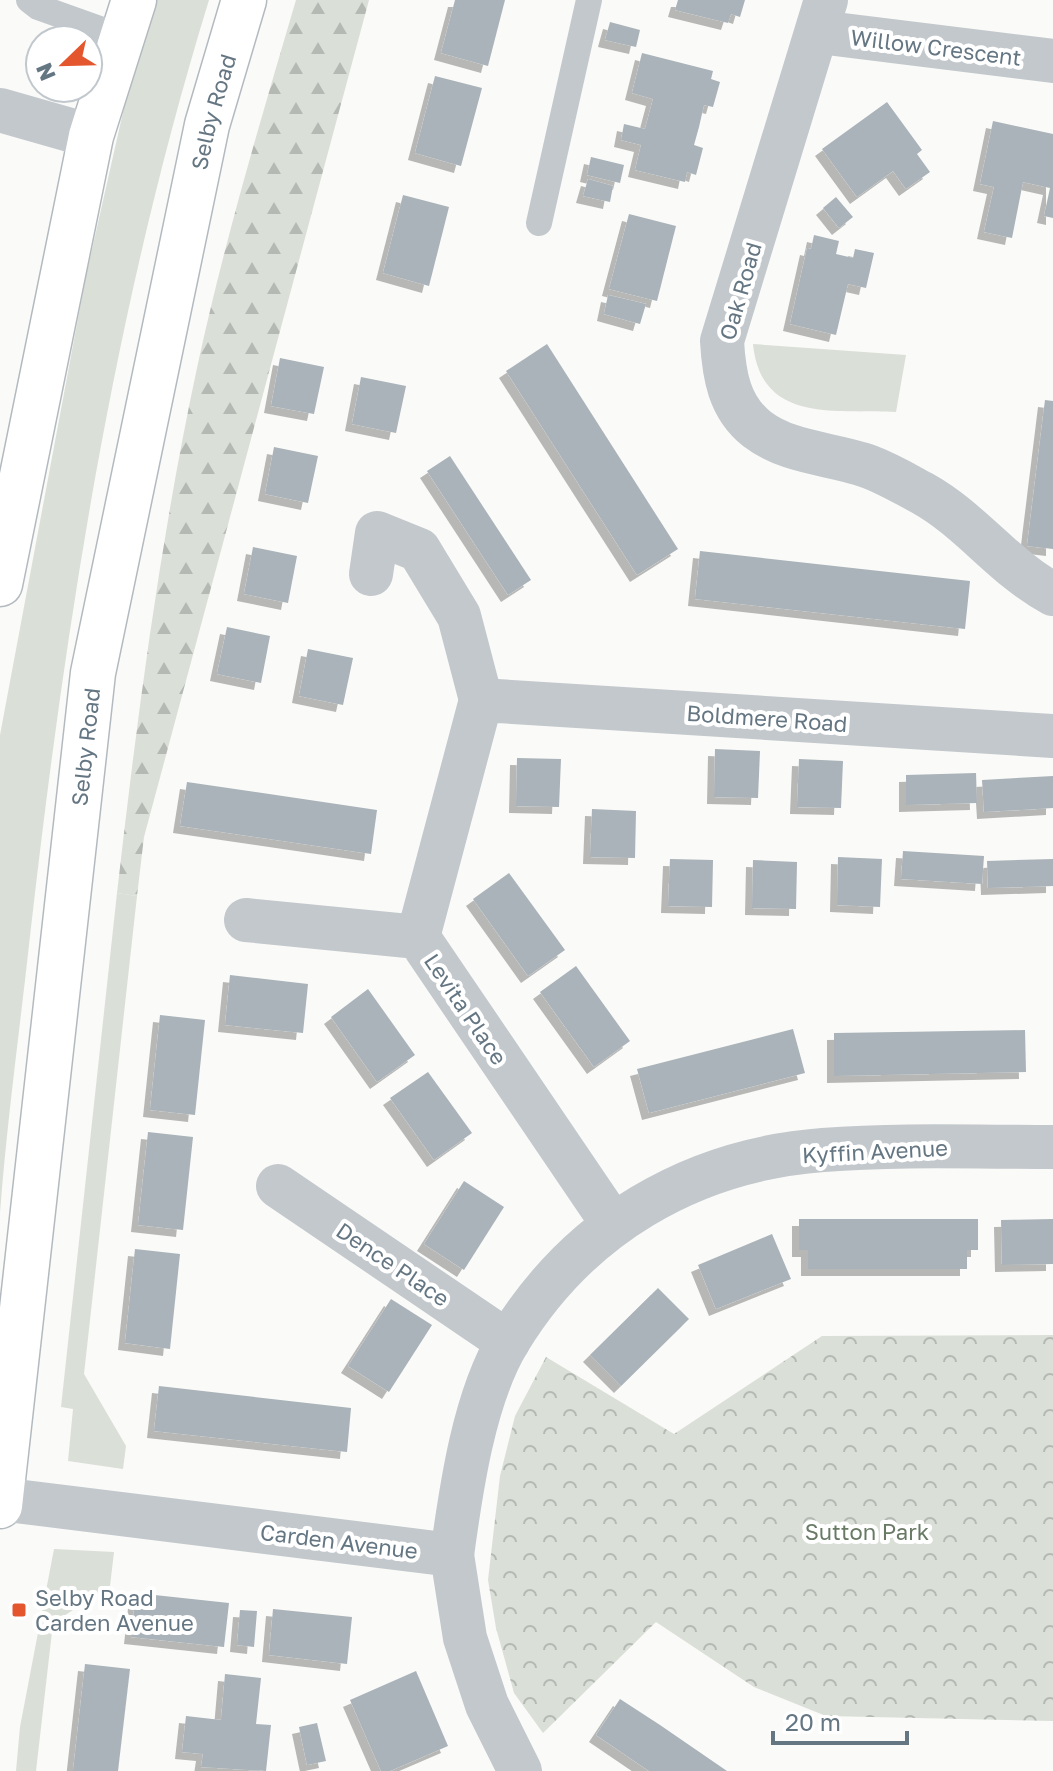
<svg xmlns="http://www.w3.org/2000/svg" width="1053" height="1771" viewBox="0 0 1053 1771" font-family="'Golos Text',sans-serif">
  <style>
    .grass { fill: #dadfd7 }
    .forest { fill: url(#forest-firs) }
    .park { fill: url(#park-crowns) }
    .building { fill: #aab3b9; filter: url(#shadow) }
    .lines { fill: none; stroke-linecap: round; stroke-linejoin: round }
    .secondary-casing { stroke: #b3babf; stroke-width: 47 }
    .service { stroke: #c3c8cc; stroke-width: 26 }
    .minor { stroke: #c3c8cc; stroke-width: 44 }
    .tertiary { stroke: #c3c8cc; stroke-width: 44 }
    .secondary { stroke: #fff; stroke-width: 44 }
    .poi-dot { fill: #e4572e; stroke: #fff; stroke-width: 3 }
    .labels { text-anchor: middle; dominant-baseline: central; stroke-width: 8; stroke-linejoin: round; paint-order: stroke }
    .street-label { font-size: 22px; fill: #657683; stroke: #fff }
    .park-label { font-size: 22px; fill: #687a64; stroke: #fff }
    .poi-label { font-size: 22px; fill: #657683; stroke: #fff; text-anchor: start }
  </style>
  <defs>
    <pattern id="forest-firs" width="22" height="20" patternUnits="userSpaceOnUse" patternTransform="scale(2)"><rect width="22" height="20" fill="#dadfd7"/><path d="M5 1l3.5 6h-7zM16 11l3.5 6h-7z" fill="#b4b9b4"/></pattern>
    <pattern id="park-crowns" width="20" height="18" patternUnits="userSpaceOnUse" patternTransform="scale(2)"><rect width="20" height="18" fill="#dadfd7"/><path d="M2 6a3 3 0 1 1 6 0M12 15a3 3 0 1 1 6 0" fill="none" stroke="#b4b9b4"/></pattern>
    <filter id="shadow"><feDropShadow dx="-7" dy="7" stdDeviation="0" flood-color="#0004"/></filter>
  </defs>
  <rect width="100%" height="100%" fill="#fafaf8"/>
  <g class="grass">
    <path d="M 155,0 L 209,0 C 115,305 66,619 30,936 C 20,1028 7,1120 0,1213 L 0,735 L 86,276 L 133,68 Z"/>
    <path d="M 753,344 L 906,355 L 896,412 C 836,409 761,424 753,344 Z"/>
    <polygon points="117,893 137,896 84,1374 126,1446 123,1469 68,1461 73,1409 61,1407"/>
    <polygon points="54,1549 114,1552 110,1586 53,1623 36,1771 16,1771 20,1727"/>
  </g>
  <path class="forest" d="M 296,0 L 369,0 L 144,837 L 137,896 L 117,893 C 137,718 160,541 197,368 C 224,243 260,122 296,0 Z"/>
  <polygon class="park" points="1053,1335 1053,1721 826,1716 754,1687 656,1622 543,1733 514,1693 496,1628 488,1580 500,1476 515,1416 546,1357 674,1434 822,1336"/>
  <g class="building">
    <polygon points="455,0 505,0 488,66 441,53"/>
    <polygon points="678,0 745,0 740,17 731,14 728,23 675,10"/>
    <polygon points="610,22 640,30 636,47 605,40"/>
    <polygon points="642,53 713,71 711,79 720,82 713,107 704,105 699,127 694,145 703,148 696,175 687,172 685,182 635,170 641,145 621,140 624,124 645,129 653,99 632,93"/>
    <polygon points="435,76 482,88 461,166 415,153"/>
    <polygon points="887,102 922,150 917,154 930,172 906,189 893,171 857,197 822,149"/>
    <polygon points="993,121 1053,134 1053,218 1044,216 1050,188 1023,182 1012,238 984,232 994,187 980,184"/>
    <polygon points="591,157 624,165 620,183 587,175"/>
    <polygon points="588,179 613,186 610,202 583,196"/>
    <polygon points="403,195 449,207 429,286 383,273"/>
    <polygon points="836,197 853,217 839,228 823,208"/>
    <polygon points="629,214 676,226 657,301 609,289"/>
    <polygon points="814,235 839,241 836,254 853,258 855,249 874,253 866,288 848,284 836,335 790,324 807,248 811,249"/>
    <polygon points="608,295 646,304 640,324 604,314"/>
    <polygon points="547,344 678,549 637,575 506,371"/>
    <polygon points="280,358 324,367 314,414 271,406"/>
    <polygon points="361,377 406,386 396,433 352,424"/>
    <polygon points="1045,400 1053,401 1053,549 1027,546"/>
    <polygon points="274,447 318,456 308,503 265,494"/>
    <polygon points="450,456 531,580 508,595 427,471"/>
    <polygon points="253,547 297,556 288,603 244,594"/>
    <polygon points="700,551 970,581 965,629 695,599"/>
    <polygon points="227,627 270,636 261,683 217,674"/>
    <polygon points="308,649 353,658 343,705 299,696"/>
    <polygon points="715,749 760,751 758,798 714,797"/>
    <polygon points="517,758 561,759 559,807 516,806"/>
    <polygon points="799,759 843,761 841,808 797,807"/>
    <polygon points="976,773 977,803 906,805 906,775"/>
    <polygon points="1053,776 1053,808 984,812 982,780"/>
    <polygon points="187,782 377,810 371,854 180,826"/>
    <polygon points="592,809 636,811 635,858 590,857"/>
    <polygon points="903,851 984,856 982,884 901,879"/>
    <polygon points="838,857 882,859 880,907 837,905"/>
    <polygon points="670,859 713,860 712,907 668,906"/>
    <polygon points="1053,859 1053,886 988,888 987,861"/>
    <polygon points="753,860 797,862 796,909 752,908"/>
    <polygon points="509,873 565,950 528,976 473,899"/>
    <polygon points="576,966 630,1041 594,1067 540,992"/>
    <polygon points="230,975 308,984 303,1033 225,1025"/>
    <polygon points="368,989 415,1055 377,1082 331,1017"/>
    <polygon points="160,1015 205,1020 195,1115 150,1110"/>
    <polygon points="793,1029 805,1073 649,1113 637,1069"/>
    <polygon points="1025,1030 1026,1072 834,1076 834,1033"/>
    <polygon points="428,1072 472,1133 434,1160 390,1098"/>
    <polygon points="148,1132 193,1137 183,1230 138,1225"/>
    <polygon points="464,1181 504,1207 464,1270 424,1244"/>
    <polygon points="799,1219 978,1219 978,1250 967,1250 967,1269 808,1269 808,1250 799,1250"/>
    <polygon points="1053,1219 1053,1264 1002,1265 1001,1220"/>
    <polygon points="772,1234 791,1279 716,1309 698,1265"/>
    <polygon points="135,1249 180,1254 170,1349 125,1343"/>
    <polygon points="658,1288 689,1319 621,1386 590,1355"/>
    <polygon points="391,1299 432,1325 389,1392 348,1366"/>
    <polygon points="159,1386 351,1408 347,1452 154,1431"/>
    <polygon points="136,1593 229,1603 224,1647 131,1637"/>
    <polygon points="273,1609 352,1617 347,1664 269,1655"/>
    <polygon points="240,1610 257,1611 254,1647 237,1645"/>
    <polygon points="85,1664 130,1669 118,1771 73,1771"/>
    <polygon points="416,1671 448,1746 390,1771 381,1771 350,1700"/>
    <polygon points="225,1674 261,1678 256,1724 271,1725 266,1771 201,1767 203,1754 182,1752 186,1716 221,1720"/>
    <polygon points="620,1699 660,1725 727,1771 649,1771 596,1735"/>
    <polygon points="317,1723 326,1761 307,1765 299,1727"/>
  </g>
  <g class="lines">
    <defs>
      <g id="secondary">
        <polyline points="0,584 91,136 134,0"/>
        <path id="s1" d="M 0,1506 L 93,673 L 207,125 L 244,0"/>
      </g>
    </defs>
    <use href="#secondary" class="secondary-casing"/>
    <g class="service">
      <polyline points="29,0 38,7 122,37"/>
      <polyline points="539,223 589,0"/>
    </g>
    <g class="minor">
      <path d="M 826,0 L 722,341 C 724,375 729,407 757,429 C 787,452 826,453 861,464 C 882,470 903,483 922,493 C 971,520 1004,568 1053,594"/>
      <polyline points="819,32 1053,61"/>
      <polyline points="0,110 91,136"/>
      <polyline points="371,574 377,533 419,550 459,616 481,700"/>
      <polyline points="246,920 418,937 612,1223"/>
      <polyline points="418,937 481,700 1053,736"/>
      <polyline points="278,1186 508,1342"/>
    </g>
    <g class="tertiary">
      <polyline points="0,1499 452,1555 465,1638 487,1705 520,1771"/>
      <path d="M 452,1555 C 461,1489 474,1397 509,1340 C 578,1227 690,1160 823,1150 C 899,1144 977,1147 1053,1147"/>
    </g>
    <use href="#secondary" class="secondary"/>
  </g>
  <rect class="poi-dot" x="11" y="1602" width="16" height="16" rx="4"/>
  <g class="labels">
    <g class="street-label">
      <text transform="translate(936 47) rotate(7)">Willow Crescent</text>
      <text stroke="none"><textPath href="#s1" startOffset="1412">Selby Road</textPath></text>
      <text transform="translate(740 291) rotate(-74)">Oak Road</text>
      <text transform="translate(767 718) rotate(4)">Boldmere Road</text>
      <text stroke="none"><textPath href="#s1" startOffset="764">Selby Road</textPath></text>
      <text transform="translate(466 1009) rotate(56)">Levita Place</text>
      <text transform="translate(875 1151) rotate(-3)">Kyffin Avenue</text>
      <text transform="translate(393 1264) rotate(34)">Dence Place</text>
      <text transform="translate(339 1541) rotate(7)">Carden Avenue</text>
    </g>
    <g class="park-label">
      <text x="867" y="1531">Sutton Park</text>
    </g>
    <g class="poi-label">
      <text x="35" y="1597">Selby Road<tspan x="35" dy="25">Carden Avenue</tspan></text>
    </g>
  </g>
  <g transform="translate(64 64) rotate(247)"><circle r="38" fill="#ffffff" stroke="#c1c8cd" stroke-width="2"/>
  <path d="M0-6L14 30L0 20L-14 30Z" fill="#e4572e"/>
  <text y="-12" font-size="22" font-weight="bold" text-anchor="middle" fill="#657683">N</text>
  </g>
  <path d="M773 1731v12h134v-12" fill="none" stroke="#657683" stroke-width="4"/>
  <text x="785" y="1731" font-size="24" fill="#657683" stroke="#ffffff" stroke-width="6" paint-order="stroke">20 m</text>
</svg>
